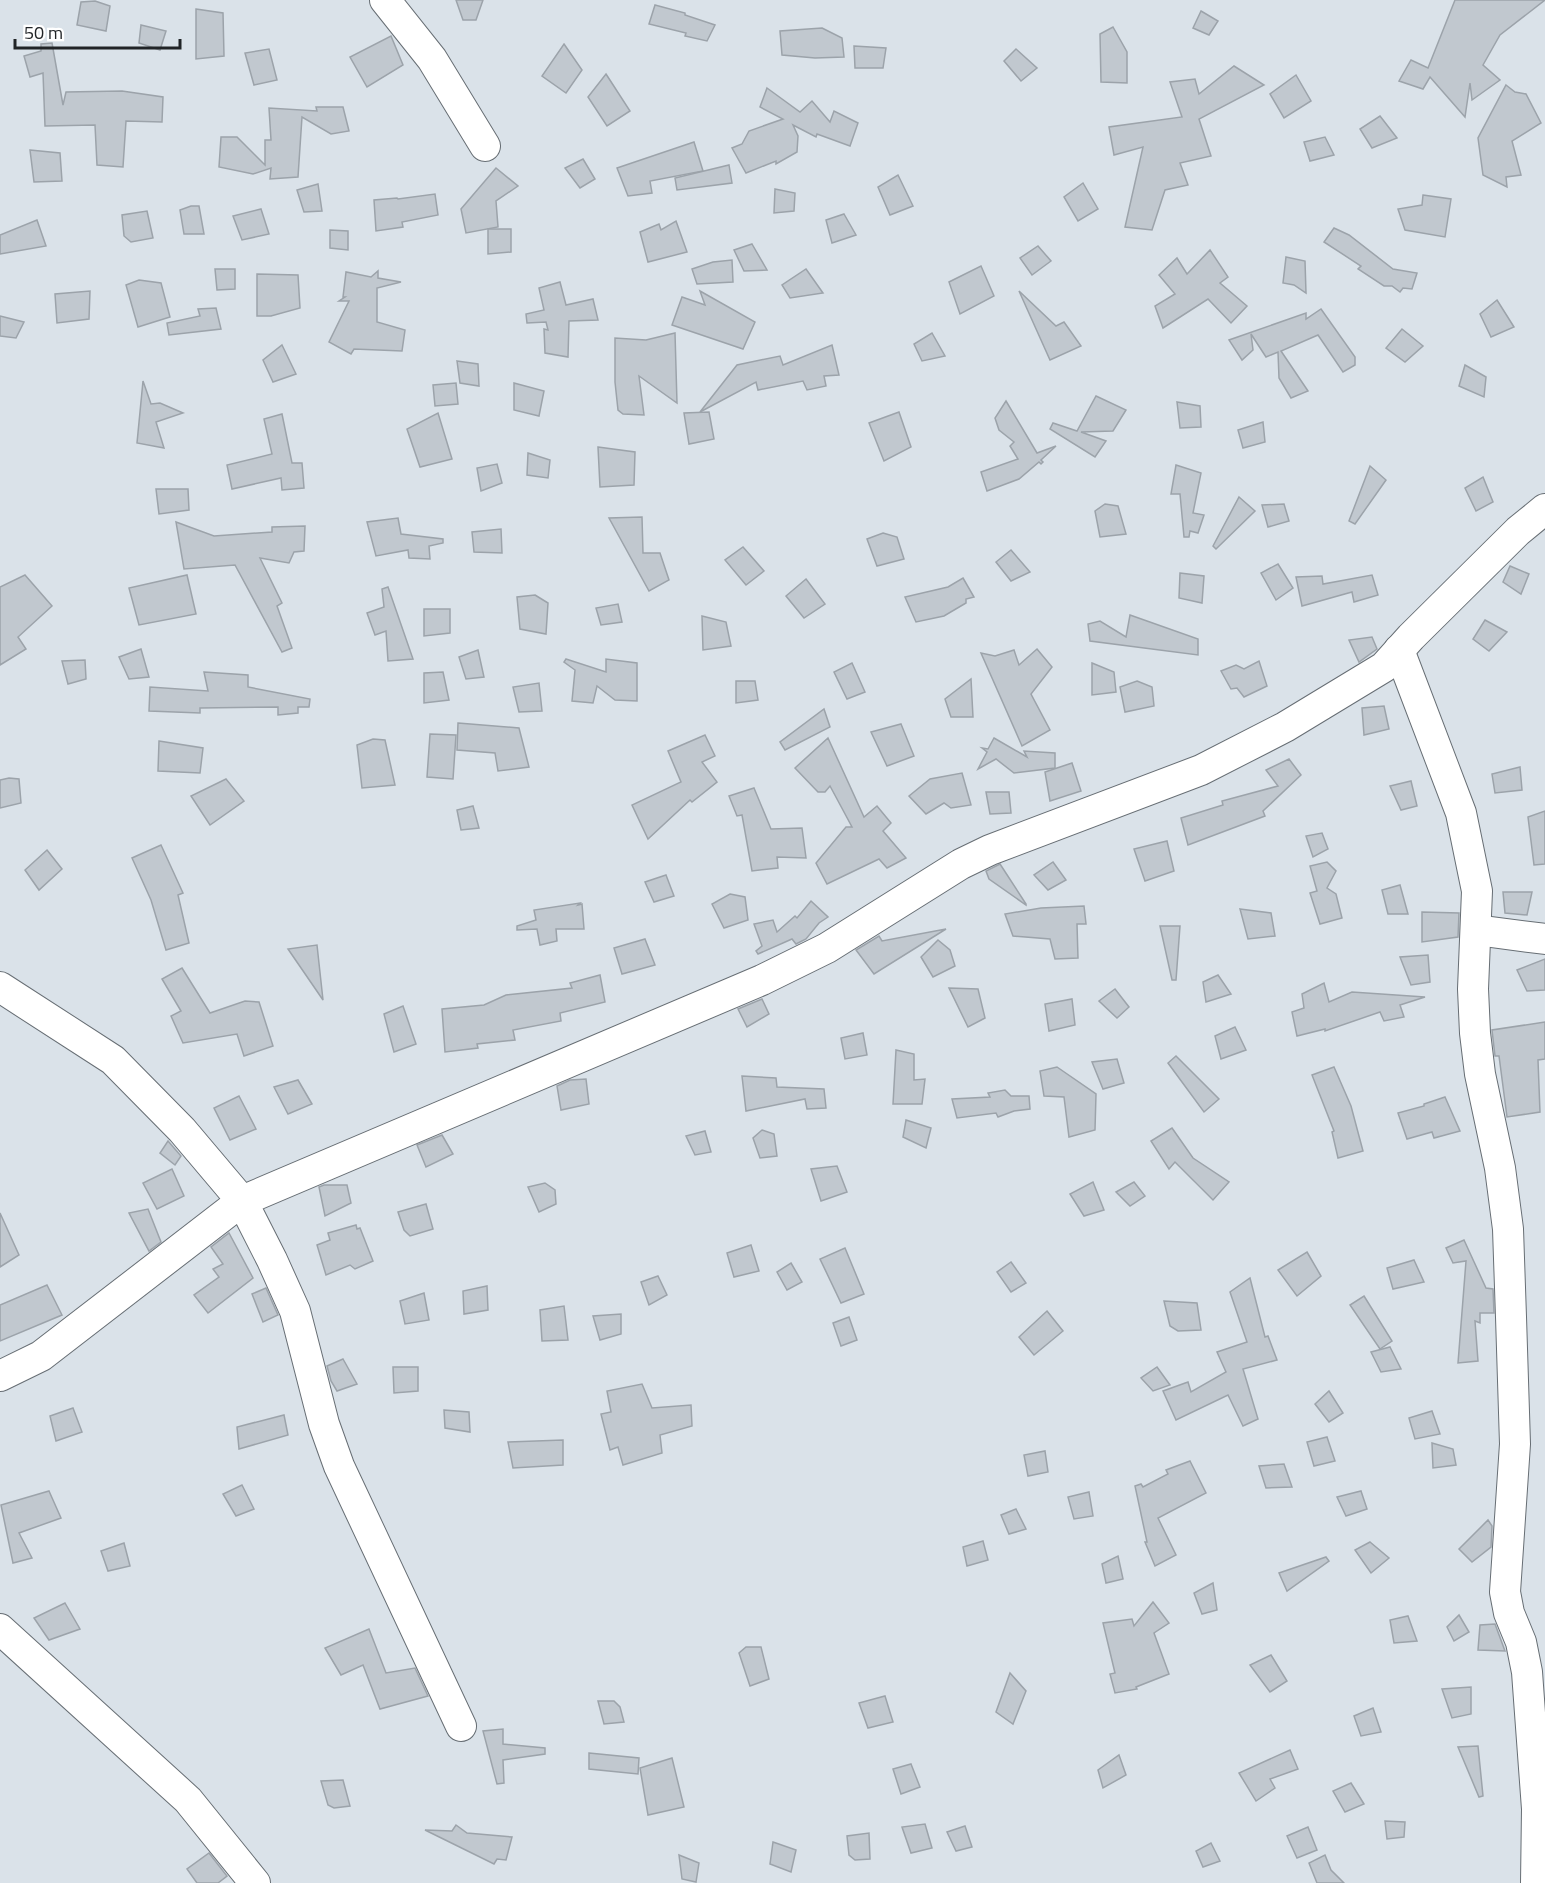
<svg xmlns="http://www.w3.org/2000/svg" width="1545" height="1883" viewBox="0 0 1545 1883" font-family="'Titillium Web',sans-serif">
  <style>
    .building { fill: #c1c8cf; stroke: #9ca3aa; stroke-width: 1.5 }
    .lines { fill: none; stroke-linecap: round; stroke-linejoin: round }
    .minor-casing { stroke: #676e74; stroke-width: 32 }
    .minor { stroke: #fff; stroke-width: 30 }
  </style>
  <rect width="100%" height="100%" fill="#dae2e9"/>
  <g class="building">
    <polygon points="456,0 483,0 476,20 463,20"/>
    <polygon points="1455,0 1545,0 1500,35 1483,65 1500,80 1472,100 1470,83 1465,117 1430,77 1423,89 1399,81 1411,60 1428,68"/>
    <polygon points="95,1 110,6 106,31 77,25 81,2"/>
    <polygon points="655,5 685,13 685,15 715,25 707,41 685,36 686,33 649,24"/>
    <polygon points="196,9 223,13 224,56 196,59"/>
    <polygon points="1201,11 1218,21 1209,35 1193,28"/>
    <polygon points="141,25 166,31 160,50 139,43"/>
    <polygon points="1113,27 1127,52 1127,83 1101,82 1100,34"/>
    <polygon points="822,28 842,38 844,57 815,58 782,55 780,31"/>
    <polygon points="391,36 403,65 367,87 350,57"/>
    <polygon points="52,43 63,105 66,92 122,91 163,97 162,122 126,121 123,167 97,165 95,125 45,126 43,73 30,77 24,56 41,51 41,44"/>
    <polygon points="564,44 582,70 566,93 542,76"/>
    <polygon points="854,46 886,48 883,68 855,68"/>
    <polygon points="269,49 277,80 254,85 245,53"/>
    <polygon points="1016,49 1037,68 1021,81 1004,61"/>
    <polygon points="1234,66 1264,85 1199,119 1211,156 1180,163 1188,185 1165,190 1152,230 1125,227 1143,147 1114,155 1109,127 1182,117 1170,82 1195,79 1199,94"/>
    <polygon points="606,74 630,111 607,126 588,97"/>
    <polygon points="1296,75 1311,101 1284,118 1270,94"/>
    <polygon points="1506,85 1515,92 1526,94 1541,123 1512,141 1521,175 1506,177 1507,187 1483,175 1478,138"/>
    <polygon points="767,88 800,112 812,101 830,122 834,111 858,123 850,146 817,134 816,137 793,125 798,136 797,152 776,164 776,161 746,173 732,148 742,144 749,131 783,119 760,107"/>
    <polygon points="316,107 343,107 349,131 331,134 302,117 298,177 270,179 271,168 253,174 219,167 221,137 237,137 265,165 265,140 271,140 269,108 317,111"/>
    <polygon points="1380,116 1397,138 1372,148 1360,129"/>
    <polygon points="1325,137 1334,155 1310,161 1304,142"/>
    <polygon points="694,142 703,171 650,181 652,193 628,196 617,168"/>
    <polygon points="30,150 60,153 62,181 34,182"/>
    <polygon points="583,159 595,179 580,188 565,168"/>
    <polygon points="729,165 732,183 677,190 675,178"/>
    <polygon points="496,168 518,186 496,201 498,227 466,233 461,209"/>
    <polygon points="898,175 913,206 890,215 878,187"/>
    <polygon points="1083,183 1098,209 1078,221 1064,197"/>
    <polygon points="318,184 322,211 304,212 297,190"/>
    <polygon points="775,189 795,193 794,211 774,213"/>
    <polygon points="435,194 438,215 402,222 403,227 376,231 374,200 397,198 398,199"/>
    <polygon points="1423,195 1451,199 1445,237 1405,230 1398,209 1422,205"/>
    <polygon points="191,206 199,206 204,234 184,234 180,210"/>
    <polygon points="261,209 269,234 242,240 233,216"/>
    <polygon points="147,211 153,238 131,242 124,236 122,215"/>
    <polygon points="844,214 856,235 832,243 826,220"/>
    <polygon points="37,220 46,246 0,254 0,235"/>
    <polygon points="676,221 687,252 648,262 640,232 659,224 661,230"/>
    <polygon points="1334,228 1349,235 1393,269 1417,273 1412,289 1403,288 1400,292 1392,286 1384,286 1358,269 1361,266 1324,242"/>
    <polygon points="488,229 511,229 511,252 488,254"/>
    <polygon points="330,230 348,231 348,250 330,248"/>
    <polygon points="752,244 767,270 744,271 734,250"/>
    <polygon points="1038,246 1051,261 1032,275 1020,258"/>
    <polygon points="1210,250 1228,277 1220,283 1247,306 1231,323 1208,299 1163,328 1155,306 1175,294 1159,275 1177,258 1187,274"/>
    <polygon points="1286,257 1305,261 1306,293 1294,285 1283,283"/>
    <polygon points="732,260 733,282 697,284 692,269 713,262"/>
    <polygon points="981,266 994,296 960,314 949,282"/>
    <polygon points="215,269 235,269 235,289 217,290"/>
    <polygon points="806,269 823,293 790,298 782,285"/>
    <polygon points="378,271 378,278 401,282 377,288 377,322 405,330 402,351 354,349 351,354 329,342 349,301 339,301 345,297 343,297 346,272 371,277"/>
    <polygon points="257,274 298,275 300,308 271,316 257,316"/>
    <polygon points="139,280 161,283 170,317 138,327 126,285"/>
    <polygon points="560,282 566,305 593,299 598,320 569,321 568,357 545,353 544,329 548,330 546,322 527,323 526,314 544,310 539,288"/>
    <polygon points="90,291 89,319 57,323 55,294"/>
    <polygon points="700,291 755,322 743,349 672,325 682,297 705,305"/>
    <polygon points="1019,291 1056,326 1064,322 1081,346 1050,360"/>
    <polygon points="1497,300 1514,327 1491,337 1480,314"/>
    <polygon points="216,308 221,329 169,335 167,323 200,316 198,309"/>
    <polygon points="1321,309 1355,357 1355,365 1343,372 1318,335 1281,351 1308,391 1291,398 1279,378 1278,352 1266,357 1251,334 1253,350 1242,360 1229,340 1306,313 1306,319"/>
    <polygon points="0,316 24,322 16,338 0,336"/>
    <polygon points="1402,329 1423,346 1405,362 1386,348"/>
    <polygon points="675,333 677,403 639,376 644,415 623,414 618,410 615,382 615,338 646,340"/>
    <polygon points="932,333 945,356 922,361 914,344"/>
    <polygon points="282,345 296,374 273,382 263,360"/>
    <polygon points="832,345 839,375 824,376 826,386 807,390 803,381 758,390 756,382 700,412 737,365 780,356 783,365"/>
    <polygon points="457,361 478,364 479,386 460,383"/>
    <polygon points="1465,365 1486,377 1484,397 1459,386"/>
    <polygon points="143,381 151,404 160,403 183,413 156,422 164,448 137,443"/>
    <polygon points="456,383 458,404 435,406 433,385"/>
    <polygon points="514,383 544,391 539,416 514,410"/>
    <polygon points="1096,396 1126,410 1113,431 1081,432 1106,441 1095,457 1050,429 1053,423 1077,431"/>
    <polygon points="1006,401 1037,453 1056,446 1041,460 1043,462 1041,464 1039,462 1019,479 987,491 981,472 1018,459 1010,446 1014,442 999,430 995,418"/>
    <polygon points="1177,402 1200,406 1201,427 1180,428"/>
    <polygon points="709,412 714,439 689,444 684,413"/>
    <polygon points="899,412 911,447 884,461 869,423"/>
    <polygon points="438,413 452,459 420,467 407,429"/>
    <polygon points="282,414 292,463 302,463 304,488 282,490 281,478 232,489 227,465 272,454 264,419"/>
    <polygon points="1263,422 1265,442 1243,448 1238,430"/>
    <polygon points="598,447 635,452 634,485 600,487"/>
    <polygon points="528,453 550,460 548,478 527,475"/>
    <polygon points="497,464 502,483 481,491 477,468"/>
    <polygon points="1176,465 1201,473 1193,513 1204,515 1198,533 1190,531 1189,537 1184,537 1180,494 1171,494"/>
    <polygon points="1370,466 1386,480 1355,524 1349,521"/>
    <polygon points="1483,477 1493,502 1476,511 1465,488"/>
    <polygon points="156,489 188,489 189,510 159,514"/>
    <polygon points="1239,497 1255,511 1216,549 1213,546"/>
    <polygon points="1105,504 1118,506 1126,534 1100,537 1095,511"/>
    <polygon points="1284,504 1289,521 1268,527 1262,505"/>
    <polygon points="642,517 643,553 660,553 669,580 649,591 609,518"/>
    <polygon points="398,518 401,534 443,539 443,543 429,546 430,559 409,558 408,550 376,556 367,522"/>
    <polygon points="176,522 214,536 272,532 272,527 305,526 304,551 294,552 289,563 260,558 282,603 277,606 292,648 282,652 235,565 184,569"/>
    <polygon points="501,529 502,553 474,552 472,532"/>
    <polygon points="883,533 897,537 904,559 877,566 867,539"/>
    <polygon points="743,547 764,571 746,585 725,560"/>
    <polygon points="1011,550 1030,572 1011,581 996,562"/>
    <polygon points="1278,564 1293,588 1276,600 1261,573"/>
    <polygon points="1510,566 1529,574 1521,594 1503,582"/>
    <polygon points="1180,573 1204,576 1202,603 1179,598"/>
    <polygon points="25,575 52,606 18,637 26,649 0,665 0,587"/>
    <polygon points="187,575 196,614 139,625 129,588"/>
    <polygon points="1372,575 1378,595 1354,602 1352,592 1302,606 1296,577 1322,576 1323,584"/>
    <polygon points="963,578 974,597 966,599 966,603 944,616 916,622 905,597 948,587"/>
    <polygon points="806,579 825,604 804,618 786,596"/>
    <polygon points="388,587 413,659 388,661 386,631 375,635 367,613 384,607 382,589"/>
    <polygon points="535,595 548,603 546,634 520,629 517,597"/>
    <polygon points="618,604 622,622 601,625 596,608"/>
    <polygon points="424,609 450,609 450,633 424,636"/>
    <polygon points="1130,615 1198,639 1198,655 1090,641 1088,624 1100,621 1126,637"/>
    <polygon points="702,616 726,622 731,646 703,650"/>
    <polygon points="1485,620 1507,632 1489,651 1473,639"/>
    <polygon points="1372,637 1377,649 1359,662 1349,640"/>
    <polygon points="141,649 149,677 129,679 119,657"/>
    <polygon points="1037,649 1052,667 1031,694 1050,730 1022,746 981,653 995,656 1014,650 1019,665"/>
    <polygon points="478,650 484,677 466,679 459,657"/>
    <polygon points="566,659 606,672 606,659 637,663 637,701 615,700 597,686 593,703 572,701 575,670 564,662"/>
    <polygon points="85,660 86,679 68,684 62,661"/>
    <polygon points="1259,661 1267,686 1244,697 1237,688 1231,689 1221,671 1236,665 1244,669"/>
    <polygon points="852,663 865,692 847,699 834,672"/>
    <polygon points="1092,663 1114,672 1116,692 1092,695"/>
    <polygon points="204,672 248,675 248,687 310,699 309,707 298,707 298,713 278,715 278,707 200,708 200,713 149,711 150,687 208,691"/>
    <polygon points="443,672 449,700 424,703 424,673"/>
    <polygon points="971,679 973,717 951,717 945,699"/>
    <polygon points="736,681 755,681 758,700 736,703"/>
    <polygon points="1137,681 1152,687 1154,706 1125,712 1120,687"/>
    <polygon points="539,683 542,711 519,712 513,687"/>
    <polygon points="1384,706 1389,729 1364,735 1362,708"/>
    <polygon points="824,709 830,727 785,750 780,742"/>
    <polygon points="458,723 519,728 529,767 498,771 495,753 457,750"/>
    <polygon points="901,724 914,756 887,766 871,732"/>
    <polygon points="430,734 456,735 453,779 427,777"/>
    <polygon points="705,735 715,756 702,762 717,782 692,802 690,800 648,839 632,805 681,782 668,751"/>
    <polygon points="828,738 864,817 877,806 891,823 883,831 906,858 887,868 879,859 827,884 816,863 846,827 852,827 830,786 825,792 818,792 795,768"/>
    <polygon points="994,738 1027,757 1024,751 1055,753 1055,768 1014,773 996,759 978,769 987,752 982,748 988,749"/>
    <polygon points="373,739 385,740 395,785 362,788 357,745"/>
    <polygon points="159,741 203,748 200,773 158,771"/>
    <polygon points="1289,759 1301,775 1263,811 1265,816 1188,845 1181,818 1223,805 1222,801 1278,786 1266,770"/>
    <polygon points="1072,763 1081,791 1050,801 1045,772"/>
    <polygon points="1520,767 1522,790 1495,793 1492,774"/>
    <polygon points="962,773 971,805 951,808 944,803 926,814 909,796 930,779"/>
    <polygon points="9,778 19,779 21,803 0,808 0,780"/>
    <polygon points="226,779 244,801 210,825 191,796"/>
    <polygon points="1411,781 1417,806 1401,810 1390,786"/>
    <polygon points="754,788 771,829 802,828 806,858 777,857 778,868 752,871 742,815 737,816 729,796"/>
    <polygon points="986,792 1009,792 1011,813 990,814"/>
    <polygon points="473,806 479,828 461,830 457,810"/>
    <polygon points="1545,811 1545,864 1534,865 1528,817"/>
    <polygon points="1322,833 1328,849 1313,857 1306,836"/>
    <polygon points="1167,841 1174,871 1145,881 1134,849"/>
    <polygon points="161,845 183,893 178,895 189,943 166,950 151,900 132,858"/>
    <polygon points="47,850 62,869 39,890 25,870"/>
    <polygon points="1053,862 1066,880 1048,890 1034,875"/>
    <polygon points="1327,862 1336,871 1327,888 1336,894 1342,918 1320,924 1310,893 1317,891 1310,866"/>
    <polygon points="1000,864 1026,904 1026,905 989,879 986,871"/>
    <polygon points="666,875 674,896 654,902 645,882"/>
    <polygon points="1400,885 1408,914 1388,914 1382,890"/>
    <polygon points="1503,892 1532,892 1527,915 1505,913"/>
    <polygon points="730,894 745,897 748,920 724,928 712,904"/>
    <polygon points="811,901 828,917 819,923 806,939 796,944 792,939 758,954 756,951 762,946 754,924 773,920 777,932 795,916 797,918"/>
    <polygon points="580,903 578,905 582,904 584,929 556,929 557,941 540,945 537,929 517,930 517,926 536,920 534,910"/>
    <polygon points="1084,906 1086,924 1077,924 1078,958 1055,959 1050,939 1013,936 1005,914 1041,908"/>
    <polygon points="1240,909 1271,913 1275,936 1248,939"/>
    <polygon points="1422,912 1459,913 1458,937 1422,942"/>
    <polygon points="1160,926 1180,926 1176,980 1172,980"/>
    <polygon points="946,929 874,974 856,950 879,936 882,941"/>
    <polygon points="645,939 655,965 622,974 614,948"/>
    <polygon points="938,940 950,950 955,966 933,977 921,957"/>
    <polygon points="317,945 323,1000 288,949"/>
    <polygon points="1428,955 1430,982 1411,985 1400,957"/>
    <polygon points="1545,959 1545,990 1527,991 1517,970"/>
    <polygon points="182,968 210,1013 245,1001 259,1002 273,1046 244,1056 237,1034 183,1043 171,1016 181,1011 162,979"/>
    <polygon points="600,975 605,1002 560,1013 561,1021 513,1030 515,1040 477,1044 478,1048 445,1052 442,1009 484,1005 506,995 572,988 570,983"/>
    <polygon points="1218,975 1231,994 1206,1002 1203,982"/>
    <polygon points="1324,983 1329,1002 1352,992 1425,997 1400,1005 1404,1017 1384,1021 1380,1012 1325,1031 1325,1029 1297,1036 1292,1012 1304,1008 1302,994"/>
    <polygon points="949,988 978,989 985,1018 968,1027"/>
    <polygon points="1115,989 1129,1007 1117,1018 1099,1001"/>
    <polygon points="762,999 769,1014 747,1027 738,1009"/>
    <polygon points="1072,999 1075,1025 1049,1031 1045,1004"/>
    <polygon points="403,1006 416,1044 394,1052 384,1014"/>
    <polygon points="1545,1022 1545,1059 1538,1060 1540,1112 1507,1117 1499,1056 1495,1056 1492,1030"/>
    <polygon points="1235,1027 1246,1050 1221,1059 1215,1036"/>
    <polygon points="863,1033 867,1055 845,1059 841,1038"/>
    <polygon points="896,1050 914,1054 914,1080 925,1079 922,1104 893,1104"/>
    <polygon points="1176,1056 1219,1099 1204,1112 1168,1063"/>
    <polygon points="1117,1059 1124,1083 1103,1089 1092,1062"/>
    <polygon points="1057,1067 1096,1094 1095,1130 1069,1137 1064,1097 1044,1096 1040,1071"/>
    <polygon points="1334,1067 1351,1106 1363,1151 1338,1158 1332,1132 1334,1131 1312,1075"/>
    <polygon points="742,1076 776,1078 777,1087 824,1089 826,1108 807,1109 805,1099 746,1111"/>
    <polygon points="586,1079 589,1104 561,1110 557,1086 570,1080"/>
    <polygon points="298,1080 312,1104 288,1114 274,1087"/>
    <polygon points="1005,1090 1011,1096 1029,1096 1030,1109 1014,1111 998,1117 996,1113 957,1118 952,1099 990,1097 988,1093"/>
    <polygon points="239,1096 256,1129 230,1140 214,1108"/>
    <polygon points="1445,1097 1460,1131 1434,1138 1432,1132 1407,1139 1398,1113 1424,1106 1424,1104"/>
    <polygon points="906,1120 931,1128 926,1148 903,1137"/>
    <polygon points="1172,1128 1193,1158 1229,1182 1213,1200 1175,1162 1169,1169 1151,1141"/>
    <polygon points="762,1130 774,1134 777,1156 760,1158 753,1138"/>
    <polygon points="705,1131 711,1152 695,1155 686,1136"/>
    <polygon points="442,1135 453,1154 426,1167 417,1145"/>
    <polygon points="168,1141 181,1156 175,1165 160,1153"/>
    <polygon points="837,1166 847,1192 821,1201 811,1169"/>
    <polygon points="172,1169 184,1196 157,1209 143,1183"/>
    <polygon points="1093,1182 1104,1210 1084,1216 1070,1194"/>
    <polygon points="1134,1182 1145,1196 1130,1206 1116,1192"/>
    <polygon points="545,1183 555,1190 556,1204 539,1212 528,1187"/>
    <polygon points="324,1185 347,1185 351,1203 325,1216 319,1187"/>
    <polygon points="426,1204 433,1229 410,1236 404,1230 398,1212"/>
    <polygon points="148,1209 161,1242 149,1251 129,1213"/>
    <polygon points="0,1213 19,1255 0,1267"/>
    <polygon points="356,1225 357,1229 360,1228 373,1261 355,1269 350,1265 326,1275 317,1245 330,1240 328,1233"/>
    <polygon points="229,1233 253,1278 208,1313 194,1295 219,1277 213,1269 223,1264 211,1247"/>
    <polygon points="1464,1240 1486,1288 1493,1289 1494,1313 1480,1313 1480,1323 1475,1321 1478,1361 1458,1363 1466,1261 1453,1263 1446,1248"/>
    <polygon points="751,1245 759,1271 734,1277 727,1253"/>
    <polygon points="845,1248 864,1294 841,1303 820,1259"/>
    <polygon points="1307,1252 1321,1276 1297,1296 1278,1270"/>
    <polygon points="1414,1260 1424,1282 1393,1289 1387,1268"/>
    <polygon points="1011,1262 1026,1283 1011,1292 997,1272"/>
    <polygon points="791,1263 802,1282 787,1290 777,1272"/>
    <polygon points="658,1276 667,1295 649,1305 641,1282"/>
    <polygon points="1250,1278 1265,1337 1268,1336 1277,1360 1243,1369 1258,1419 1243,1426 1228,1395 1176,1420 1163,1391 1188,1382 1191,1392 1226,1372 1217,1352 1247,1342 1230,1292"/>
    <polygon points="47,1285 62,1315 0,1341 0,1305"/>
    <polygon points="487,1286 488,1310 464,1314 463,1291"/>
    <polygon points="266,1288 278,1315 263,1322 252,1294"/>
    <polygon points="424,1293 429,1320 405,1324 400,1301"/>
    <polygon points="1364,1296 1392,1341 1380,1349 1350,1305"/>
    <polygon points="1164,1301 1197,1303 1201,1330 1178,1331 1170,1326"/>
    <polygon points="564,1306 568,1340 542,1341 540,1310"/>
    <polygon points="1047,1311 1063,1331 1034,1355 1019,1337"/>
    <polygon points="621,1314 621,1334 600,1340 593,1316"/>
    <polygon points="849,1317 857,1340 841,1346 833,1323"/>
    <polygon points="1390,1347 1401,1369 1381,1372 1371,1352"/>
    <polygon points="343,1359 357,1384 337,1391 331,1381 327,1366"/>
    <polygon points="393,1367 418,1367 418,1391 394,1393"/>
    <polygon points="1157,1367 1170,1385 1153,1391 1141,1378"/>
    <polygon points="642,1384 652,1408 691,1405 692,1426 660,1435 662,1453 623,1465 618,1447 610,1450 601,1414 611,1412 607,1391"/>
    <polygon points="1329,1391 1343,1413 1329,1422 1315,1404"/>
    <polygon points="73,1408 82,1432 56,1441 50,1416"/>
    <polygon points="444,1410 469,1412 470,1432 445,1428"/>
    <polygon points="1432,1411 1440,1434 1415,1439 1409,1418"/>
    <polygon points="284,1415 288,1435 239,1449 237,1427"/>
    <polygon points="1327,1437 1335,1461 1314,1466 1307,1442"/>
    <polygon points="563,1440 563,1465 513,1468 508,1442"/>
    <polygon points="1432,1443 1453,1449 1456,1465 1433,1468"/>
    <polygon points="1045,1451 1048,1472 1028,1476 1024,1455"/>
    <polygon points="1190,1461 1206,1493 1158,1518 1176,1555 1155,1566 1145,1542 1147,1542 1135,1486 1141,1484 1143,1487 1168,1474 1166,1470"/>
    <polygon points="1284,1464 1292,1487 1266,1488 1259,1466"/>
    <polygon points="242,1485 254,1509 236,1516 223,1494"/>
    <polygon points="49,1491 61,1518 19,1533 32,1558 13,1563 1,1505"/>
    <polygon points="1361,1491 1367,1509 1346,1516 1337,1497"/>
    <polygon points="1089,1492 1093,1516 1074,1519 1068,1497"/>
    <polygon points="1016,1509 1026,1529 1009,1534 1001,1515"/>
    <polygon points="1488,1520 1492,1526 1491,1547 1472,1562 1459,1549"/>
    <polygon points="983,1541 988,1560 967,1566 963,1547"/>
    <polygon points="1370,1542 1389,1558 1371,1573 1355,1550"/>
    <polygon points="124,1543 130,1566 108,1571 101,1551"/>
    <polygon points="1118,1556 1123,1579 1106,1583 1102,1564"/>
    <polygon points="1326,1557 1329,1561 1287,1591 1279,1573"/>
    <polygon points="1213,1583 1217,1610 1202,1614 1194,1593"/>
    <polygon points="1153,1602 1169,1623 1154,1633 1169,1674 1136,1687 1137,1689 1115,1693 1110,1674 1115,1673 1103,1623 1132,1619 1134,1626"/>
    <polygon points="65,1603 80,1629 49,1640 34,1618"/>
    <polygon points="1459,1615 1469,1632 1454,1641 1447,1627"/>
    <polygon points="1408,1616 1417,1641 1394,1643 1390,1620"/>
    <polygon points="1495,1624 1505,1651 1478,1650 1480,1625"/>
    <polygon points="369,1629 386,1673 415,1668 428,1696 380,1709 363,1665 341,1675 325,1648"/>
    <polygon points="746,1647 761,1647 769,1679 750,1686 739,1653"/>
    <polygon points="1271,1655 1287,1681 1270,1692 1250,1665"/>
    <polygon points="1010,1673 1026,1691 1013,1724 996,1712"/>
    <polygon points="1471,1687 1471,1714 1452,1718 1442,1689"/>
    <polygon points="885,1696 893,1722 868,1728 859,1703"/>
    <polygon points="598,1701 614,1701 620,1707 624,1722 604,1724"/>
    <polygon points="1373,1708 1381,1732 1361,1736 1354,1716"/>
    <polygon points="503,1729 503,1744 545,1748 545,1754 503,1760 504,1783 497,1784 483,1731"/>
    <polygon points="1478,1746 1483,1796 1479,1797 1458,1747"/>
    <polygon points="1290,1750 1298,1769 1270,1779 1275,1788 1256,1801 1239,1773"/>
    <polygon points="589,1753 639,1758 638,1774 589,1769"/>
    <polygon points="1119,1755 1126,1775 1103,1788 1098,1770"/>
    <polygon points="672,1758 684,1807 648,1815 640,1768"/>
    <polygon points="911,1764 920,1787 901,1794 893,1769"/>
    <polygon points="343,1780 350,1806 334,1808 328,1805 321,1781"/>
    <polygon points="1351,1783 1364,1804 1345,1812 1333,1791"/>
    <polygon points="1385,1821 1405,1822 1404,1837 1387,1839"/>
    <polygon points="925,1824 932,1848 911,1853 902,1827"/>
    <polygon points="456,1825 467,1833 512,1837 506,1860 497,1859 494,1864 425,1830 452,1831"/>
    <polygon points="965,1826 972,1847 956,1851 947,1832"/>
    <polygon points="1308,1827 1317,1850 1297,1858 1287,1836"/>
    <polygon points="869,1833 870,1859 855,1860 849,1855 847,1836"/>
    <polygon points="773,1842 796,1850 791,1872 770,1864"/>
    <polygon points="1211,1843 1220,1861 1203,1867 1196,1851"/>
    <polygon points="209,1853 227,1876 218,1883 197,1883 187,1869"/>
    <polygon points="679,1855 699,1863 696,1882 682,1879"/>
    <polygon points="1325,1855 1331,1870 1344,1883 1317,1883 1309,1863"/>
  </g>
  <g class="lines">
    <defs>
      <g id="minor">
        <polyline points="385,0 432,59 485,146"/>
        <polyline points="1399,650 1461,813 1477,891 1473,989 1475,1033 1480,1074 1500,1168 1508,1229 1511,1317 1515,1444 1505,1592 1509,1613 1521,1642 1527,1672 1537,1809 1536,1883"/>
        <polyline points="1476,930 1545,939"/>
        <polyline points="0,987 113,1060 182,1130 242,1201 272,1260 295,1311 324,1424 339,1466 461,1726"/>
        <polyline points="0,1376 41,1356 242,1201 762,980 827,948 961,864 990,850 1201,770 1285,727 1384,667 1411,637 1518,531 1545,509"/>
        <polyline points="0,1629 188,1800 255,1883"/>
      </g>
    </defs>
    <use href="#minor" class="minor-casing"/>
    <use href="#minor" class="minor"/>
  </g>
  <path d="M15 39v9h165v-9" fill="none" stroke="#212427" stroke-width="3"/>
  <text x="24" y="39" font-size="18" fill="#212427" stroke="#ffffff" stroke-width="4.5" paint-order="stroke">50 m</text>
</svg>
